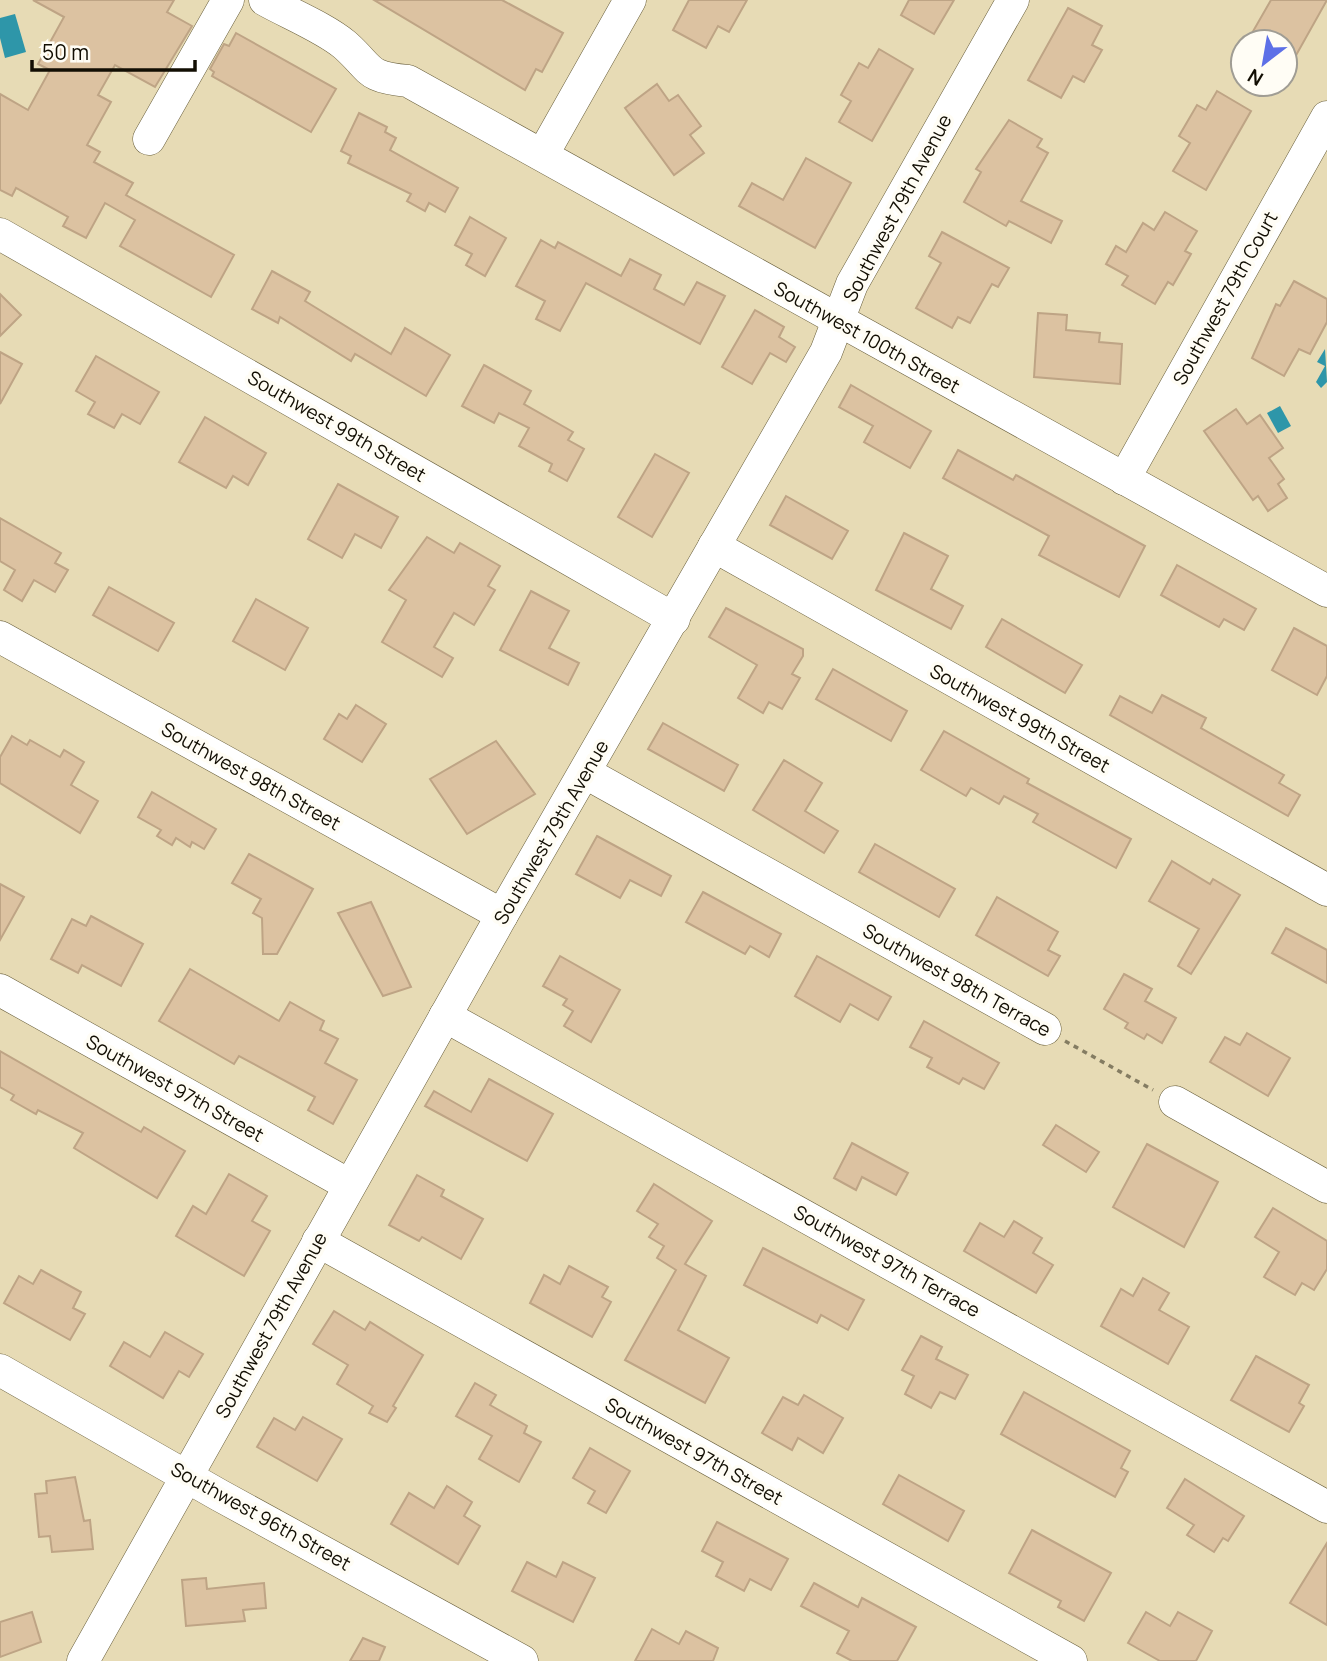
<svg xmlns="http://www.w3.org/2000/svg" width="1327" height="1661" viewBox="0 0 1327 1661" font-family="Manrope,sans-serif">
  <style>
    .water { fill: #2e96a9 }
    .building { fill: #dcc2a1; stroke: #bea485; stroke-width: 2 }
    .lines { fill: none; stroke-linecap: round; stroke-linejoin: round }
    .minor-casing { stroke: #695f3c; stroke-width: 33 }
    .path { stroke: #847c62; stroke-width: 3.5; stroke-dasharray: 5 5; stroke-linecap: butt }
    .minor { stroke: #fff; stroke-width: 32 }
    .labels { text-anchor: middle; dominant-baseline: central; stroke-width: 7; stroke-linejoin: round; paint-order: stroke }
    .street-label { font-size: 19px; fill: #120e03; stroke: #fffdf5 }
  </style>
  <rect width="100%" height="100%" fill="#e7dbb5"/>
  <g class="water">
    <polygon points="15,14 26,52 5,58 0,38 0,18"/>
    <polygon points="1325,349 1327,382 1321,388 1316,382 1325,366 1317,362"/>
    <polygon points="1280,406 1291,426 1278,433 1267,413"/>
  </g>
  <g class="building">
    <polygon points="33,0 174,0 167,12 192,26 155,87 115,65 98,95 111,102 87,145 100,152 94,162 133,183 126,195 234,255 211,297 120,246 135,220 105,203 86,238 63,226 68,217 16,188 12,196 0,190 0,94 28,110 50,70 38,64 64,17"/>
    <polygon points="374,0 502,0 563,33 542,72 536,69 525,90"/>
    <polygon points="689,0 747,0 729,32 718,26 706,48 673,30"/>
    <polygon points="909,0 954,0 934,34 901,15"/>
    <polygon points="1271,0 1327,0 1285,75 1285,42 1268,42 1252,33"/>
    <polygon points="1068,8 1102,26 1092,45 1102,50 1084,82 1073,76 1061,98 1028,80"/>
    <polygon points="236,33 336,89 311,132 212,76 214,72 210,69 224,44 229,46"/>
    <polygon points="879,49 913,69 872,141 839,122 851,101 841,95 859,63 868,68"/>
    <polygon points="657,84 669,101 678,95 701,126 690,135 704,153 674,175 625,108"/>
    <polygon points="1217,91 1251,111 1206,190 1173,171 1190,143 1179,136 1197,105 1206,110"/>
    <polygon points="359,113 387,127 385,132 396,138 390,150 458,188 445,212 429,203 425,211 407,201 411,194 348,163 351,156 341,151"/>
    <polygon points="1009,120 1042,139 1037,147 1048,153 1021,201 1062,221 1051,243 1009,221 1006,226 964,202 981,172 976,169"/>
    <polygon points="806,158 851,183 815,248 739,206 752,183 783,200"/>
    <polygon points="1165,212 1197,231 1185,251 1191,254 1173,285 1168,282 1155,304 1122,285 1128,276 1106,264 1116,246 1126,252 1143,223 1154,230"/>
    <polygon points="470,217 506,238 485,276 466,265 472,254 455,245"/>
    <polygon points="942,232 1009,268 998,287 992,284 970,323 958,317 952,328 916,308 941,263 929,256"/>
    <polygon points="541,240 555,248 558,242 621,276 630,259 661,275 654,289 684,305 697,282 725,296 700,344 586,283 560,331 536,319 545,301 516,286"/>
    <polygon points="272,271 310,292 305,301 391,354 405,328 450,355 426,396 355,354 351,361 280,317 278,323 252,309"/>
    <polygon points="1294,281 1327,299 1327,322 1310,354 1299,349 1284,376 1252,358 1276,304 1280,306"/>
    <polygon points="0,294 21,315 0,336"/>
    <polygon points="755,310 784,327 779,337 795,347 786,362 770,353 752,384 722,367"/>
    <polygon points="1038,313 1067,315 1066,330 1100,333 1099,342 1122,344 1120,384 1034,377"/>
    <polygon points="0,352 22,364 0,404"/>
    <polygon points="96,356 159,392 140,424 122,414 114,428 88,414 95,402 76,391"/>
    <polygon points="484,365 531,391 524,404 573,432 568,440 584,449 567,481 549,471 552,464 519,446 529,428 499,413 494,423 462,406"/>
    <polygon points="851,385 931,431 910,468 864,442 873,426 839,407"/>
    <polygon points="1236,409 1247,424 1260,415 1283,448 1269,458 1284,479 1278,484 1287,498 1268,511 1258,496 1253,500 1204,431"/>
    <polygon points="205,417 266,453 248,485 233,476 226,488 179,462"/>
    <polygon points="958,450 1013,480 1016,475 1145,546 1119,597 1039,555 1049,536 943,478"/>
    <polygon points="655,454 689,473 652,537 618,517"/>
    <polygon points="338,484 398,517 381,548 355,534 342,558 308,539"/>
    <polygon points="786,496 848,531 832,559 770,525"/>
    <polygon points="0,518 61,553 55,563 68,570 55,592 34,580 22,601 4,590 15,570 0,561"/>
    <polygon points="904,533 948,556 931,589 963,606 951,629 876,590"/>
    <polygon points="427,537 454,553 460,543 500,566 488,586 495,590 474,625 454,613 434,647 453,658 442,677 382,642 406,600 389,590"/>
    <polygon points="1177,565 1256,609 1244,630 1224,619 1219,627 1161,595"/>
    <polygon points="109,587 174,623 158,651 93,615"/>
    <polygon points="531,591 569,611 549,648 579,663 568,685 500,650"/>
    <polygon points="256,599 308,628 285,670 233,641"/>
    <polygon points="726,608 803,649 803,656 792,674 800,678 782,709 769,702 763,713 738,698 757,665 709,637"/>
    <polygon points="1002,619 1082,665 1065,693 986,647"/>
    <polygon points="1294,628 1327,646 1327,676 1317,695 1272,670"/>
    <polygon points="833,669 907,711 891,741 816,699"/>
    <polygon points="1162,695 1206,718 1201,728 1284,775 1279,783 1300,795 1288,816 1110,715 1120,696 1152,713"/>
    <polygon points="356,705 386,724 362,762 324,739 339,714 347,719"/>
    <polygon points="663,723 738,765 724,791 648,749"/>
    <polygon points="944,731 1029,779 1027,783 1131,839 1116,868 1033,822 1038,814 1004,796 999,804 971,788 966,796 921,770"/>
    <polygon points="12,736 27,745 30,740 60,757 64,750 84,762 71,785 98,801 80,833 0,783 0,757"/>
    <polygon points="496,741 535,794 467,834 430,779"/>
    <polygon points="784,760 822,783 805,811 838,831 824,853 753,810"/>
    <polygon points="152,792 216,829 204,849 192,842 190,847 176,838 172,845 157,836 161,830 138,817"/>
    <polygon points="597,836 671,876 661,896 630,880 620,898 576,874"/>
    <polygon points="875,844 955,889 939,917 859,872"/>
    <polygon points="249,854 313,889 277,954 263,954 262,918 253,913 261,899 232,883"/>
    <polygon points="1172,861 1210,884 1213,879 1240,895 1191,974 1178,966 1199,929 1149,901"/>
    <polygon points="0,884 24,897 0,940"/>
    <polygon points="703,892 781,934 769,957 750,946 745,954 686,922"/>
    <polygon points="997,897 1058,932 1048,950 1060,956 1048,976 976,935"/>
    <polygon points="371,902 411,987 383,996 338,913"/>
    <polygon points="91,916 143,944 121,986 82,965 78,973 51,959 72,919 86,926"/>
    <polygon points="1286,928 1327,950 1327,983 1272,953"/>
    <polygon points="560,956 620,990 591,1042 564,1026 573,1011 563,1005 567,999 543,986"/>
    <polygon points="817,956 891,997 878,1020 850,1004 840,1022 795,996"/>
    <polygon points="190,969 279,1021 290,1002 324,1021 320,1030 338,1039 325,1063 357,1080 333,1124 308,1110 315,1097 239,1056 234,1064 159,1021"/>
    <polygon points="1124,974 1152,989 1145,1001 1176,1018 1162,1043 1147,1034 1144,1039 1125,1028 1128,1023 1104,1009"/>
    <polygon points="924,1021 999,1063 984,1089 963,1078 959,1084 927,1067 932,1058 910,1047"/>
    <polygon points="1247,1033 1290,1058 1268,1096 1210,1062 1225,1037 1240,1045"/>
    <polygon points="0,1051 141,1132 144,1127 185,1151 157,1198 74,1148 83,1133 38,1110 36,1114 11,1100 14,1095 0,1087"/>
    <polygon points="489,1079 553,1114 527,1161 425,1106 434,1091 471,1112"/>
    <polygon points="1056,1125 1099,1152 1086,1172 1043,1145"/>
    <polygon points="852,1143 908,1173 896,1195 862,1177 856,1190 834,1178"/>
    <polygon points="1147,1144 1218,1182 1184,1247 1113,1207"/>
    <polygon points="229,1174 267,1196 252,1221 270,1231 244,1276 176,1236 193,1206 206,1214"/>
    <polygon points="417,1175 444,1190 441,1196 483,1219 461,1259 422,1237 419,1241 389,1225"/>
    <polygon points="654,1184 712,1221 685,1264 706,1276 678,1330 729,1358 705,1403 625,1360 676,1270 657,1258 664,1246 649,1237 658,1224 637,1211"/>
    <polygon points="1273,1208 1327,1241 1327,1269 1314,1290 1302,1283 1295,1295 1264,1277 1279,1252 1255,1237"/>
    <polygon points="1014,1221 1042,1238 1033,1253 1053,1265 1036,1293 964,1251 980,1223 1004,1237"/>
    <polygon points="763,1248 864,1300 848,1330 821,1315 817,1323 744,1285"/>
    <polygon points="569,1266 608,1287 602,1297 611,1302 592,1337 530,1303 544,1275 560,1284"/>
    <polygon points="41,1270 81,1292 73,1308 85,1314 70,1340 4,1303 19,1276 33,1284"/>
    <polygon points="1143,1278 1169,1293 1159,1310 1189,1327 1168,1364 1101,1326 1121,1289 1133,1296"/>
    <polygon points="334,1311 365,1330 370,1322 423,1355 393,1406 396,1408 387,1422 369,1413 373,1406 337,1384 348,1365 313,1344"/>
    <polygon points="165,1332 203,1354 189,1377 179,1371 163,1398 110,1366 124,1342 150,1357"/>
    <polygon points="921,1336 942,1347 936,1359 968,1375 955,1399 940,1392 931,1408 905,1394 914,1376 902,1370"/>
    <polygon points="1256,1356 1309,1385 1299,1403 1304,1406 1289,1432 1231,1400"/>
    <polygon points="475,1383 496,1395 490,1405 527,1426 524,1433 541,1442 519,1482 479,1459 492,1436 456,1416"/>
    <polygon points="1024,1392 1130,1451 1121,1468 1128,1472 1115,1497 1001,1434"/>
    <polygon points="804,1395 843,1418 823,1453 798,1438 792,1450 762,1433 783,1397 798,1405"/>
    <polygon points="303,1417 342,1439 317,1481 257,1447 274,1418 295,1430"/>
    <polygon points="590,1448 630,1471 606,1513 588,1503 595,1491 573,1478"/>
    <polygon points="899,1475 964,1511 948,1541 883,1504"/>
    <polygon points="75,1477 84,1521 90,1520 93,1549 52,1552 50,1536 39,1537 35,1494 47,1493 46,1481"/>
    <polygon points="1185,1479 1244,1516 1228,1541 1223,1538 1214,1552 1187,1535 1194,1525 1167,1508"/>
    <polygon points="447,1486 472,1502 464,1516 480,1526 458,1564 391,1524 409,1493 434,1508"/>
    <polygon points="717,1522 788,1559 771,1590 750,1579 744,1591 716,1576 723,1562 702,1551"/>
    <polygon points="1032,1530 1111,1573 1084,1621 1058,1607 1061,1601 1009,1573"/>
    <polygon points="1327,1543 1327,1625 1290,1603"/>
    <polygon points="527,1562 556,1577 563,1562 595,1578 573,1622 512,1591"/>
    <polygon points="206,1578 207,1589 264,1583 266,1608 243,1610 245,1621 186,1626 182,1580"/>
    <polygon points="814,1583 858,1607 862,1598 916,1627 897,1661 852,1661 837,1653 849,1631 801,1606"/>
    <polygon points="32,1612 41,1642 0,1657 0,1622"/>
    <polygon points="1146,1612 1170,1626 1178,1612 1212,1631 1196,1661 1160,1661 1128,1643"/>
    <polygon points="652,1629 679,1644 686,1631 718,1648 713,1661 635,1661"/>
    <polygon points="363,1638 385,1647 379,1661 350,1661"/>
  </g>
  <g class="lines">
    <defs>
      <g id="minor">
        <path d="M 265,0 C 288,13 325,28 345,45 C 373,70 365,77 408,81 L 1327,591"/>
        <polyline points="149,139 228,0"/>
        <polyline points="543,154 630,0"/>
        <polyline points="0,234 674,619"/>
        <polyline points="1124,479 1327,117"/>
        <polyline points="714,546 1327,890"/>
        <polyline points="0,637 502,915"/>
        <polyline points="586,773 1045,1029"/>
        <polyline points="0,990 349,1185"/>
        <polyline points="445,1016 1327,1507"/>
        <polyline points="1175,1102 1327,1187"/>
        <polyline points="318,1241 1071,1661"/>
        <polyline points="0,1370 219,1495 522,1661"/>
        <polyline points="83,1661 502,915 826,352 852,284 1013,0"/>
      </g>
    </defs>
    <use href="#minor" class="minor-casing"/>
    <polyline class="path" points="1065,1041 1153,1090"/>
    <use href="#minor" class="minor"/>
  </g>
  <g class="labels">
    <g class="street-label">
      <text transform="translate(897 208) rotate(-62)">Southwest 79th Avenue</text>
      <text transform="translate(1225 298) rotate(-61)">Southwest 79th Court</text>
      <text transform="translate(867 337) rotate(29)">Southwest 100th Street</text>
      <text transform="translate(337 426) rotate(30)">Southwest 99th Street</text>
      <text transform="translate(1020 718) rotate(29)">Southwest 99th Street</text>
      <text transform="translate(251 776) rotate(29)">Southwest 98th Street</text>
      <text transform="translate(551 832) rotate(-60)">Southwest 79th Avenue</text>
      <text transform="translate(957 980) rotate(29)">Southwest 98th Terrace</text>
      <text transform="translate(175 1088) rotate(29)">Southwest 97th Street</text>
      <text transform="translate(887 1261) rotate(29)">Southwest 97th Terrace</text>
      <text transform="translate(271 1325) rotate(-61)">Southwest 79th Avenue</text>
      <text transform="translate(694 1451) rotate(29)">Southwest 97th Street</text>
      <text transform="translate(261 1516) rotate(29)">Southwest 96th Street</text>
    </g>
  </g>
  <g transform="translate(1264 63) rotate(211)"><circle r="33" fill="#fffdf5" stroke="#a09d94" stroke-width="2"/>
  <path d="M0-5L12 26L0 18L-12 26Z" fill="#5d70e7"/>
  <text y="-10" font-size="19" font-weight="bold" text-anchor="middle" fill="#120e03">N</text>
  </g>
  <path d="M32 60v10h163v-10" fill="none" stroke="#120e03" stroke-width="3.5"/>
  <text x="42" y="60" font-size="21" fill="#120e03" stroke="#fffdf5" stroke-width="5" paint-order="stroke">50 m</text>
</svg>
